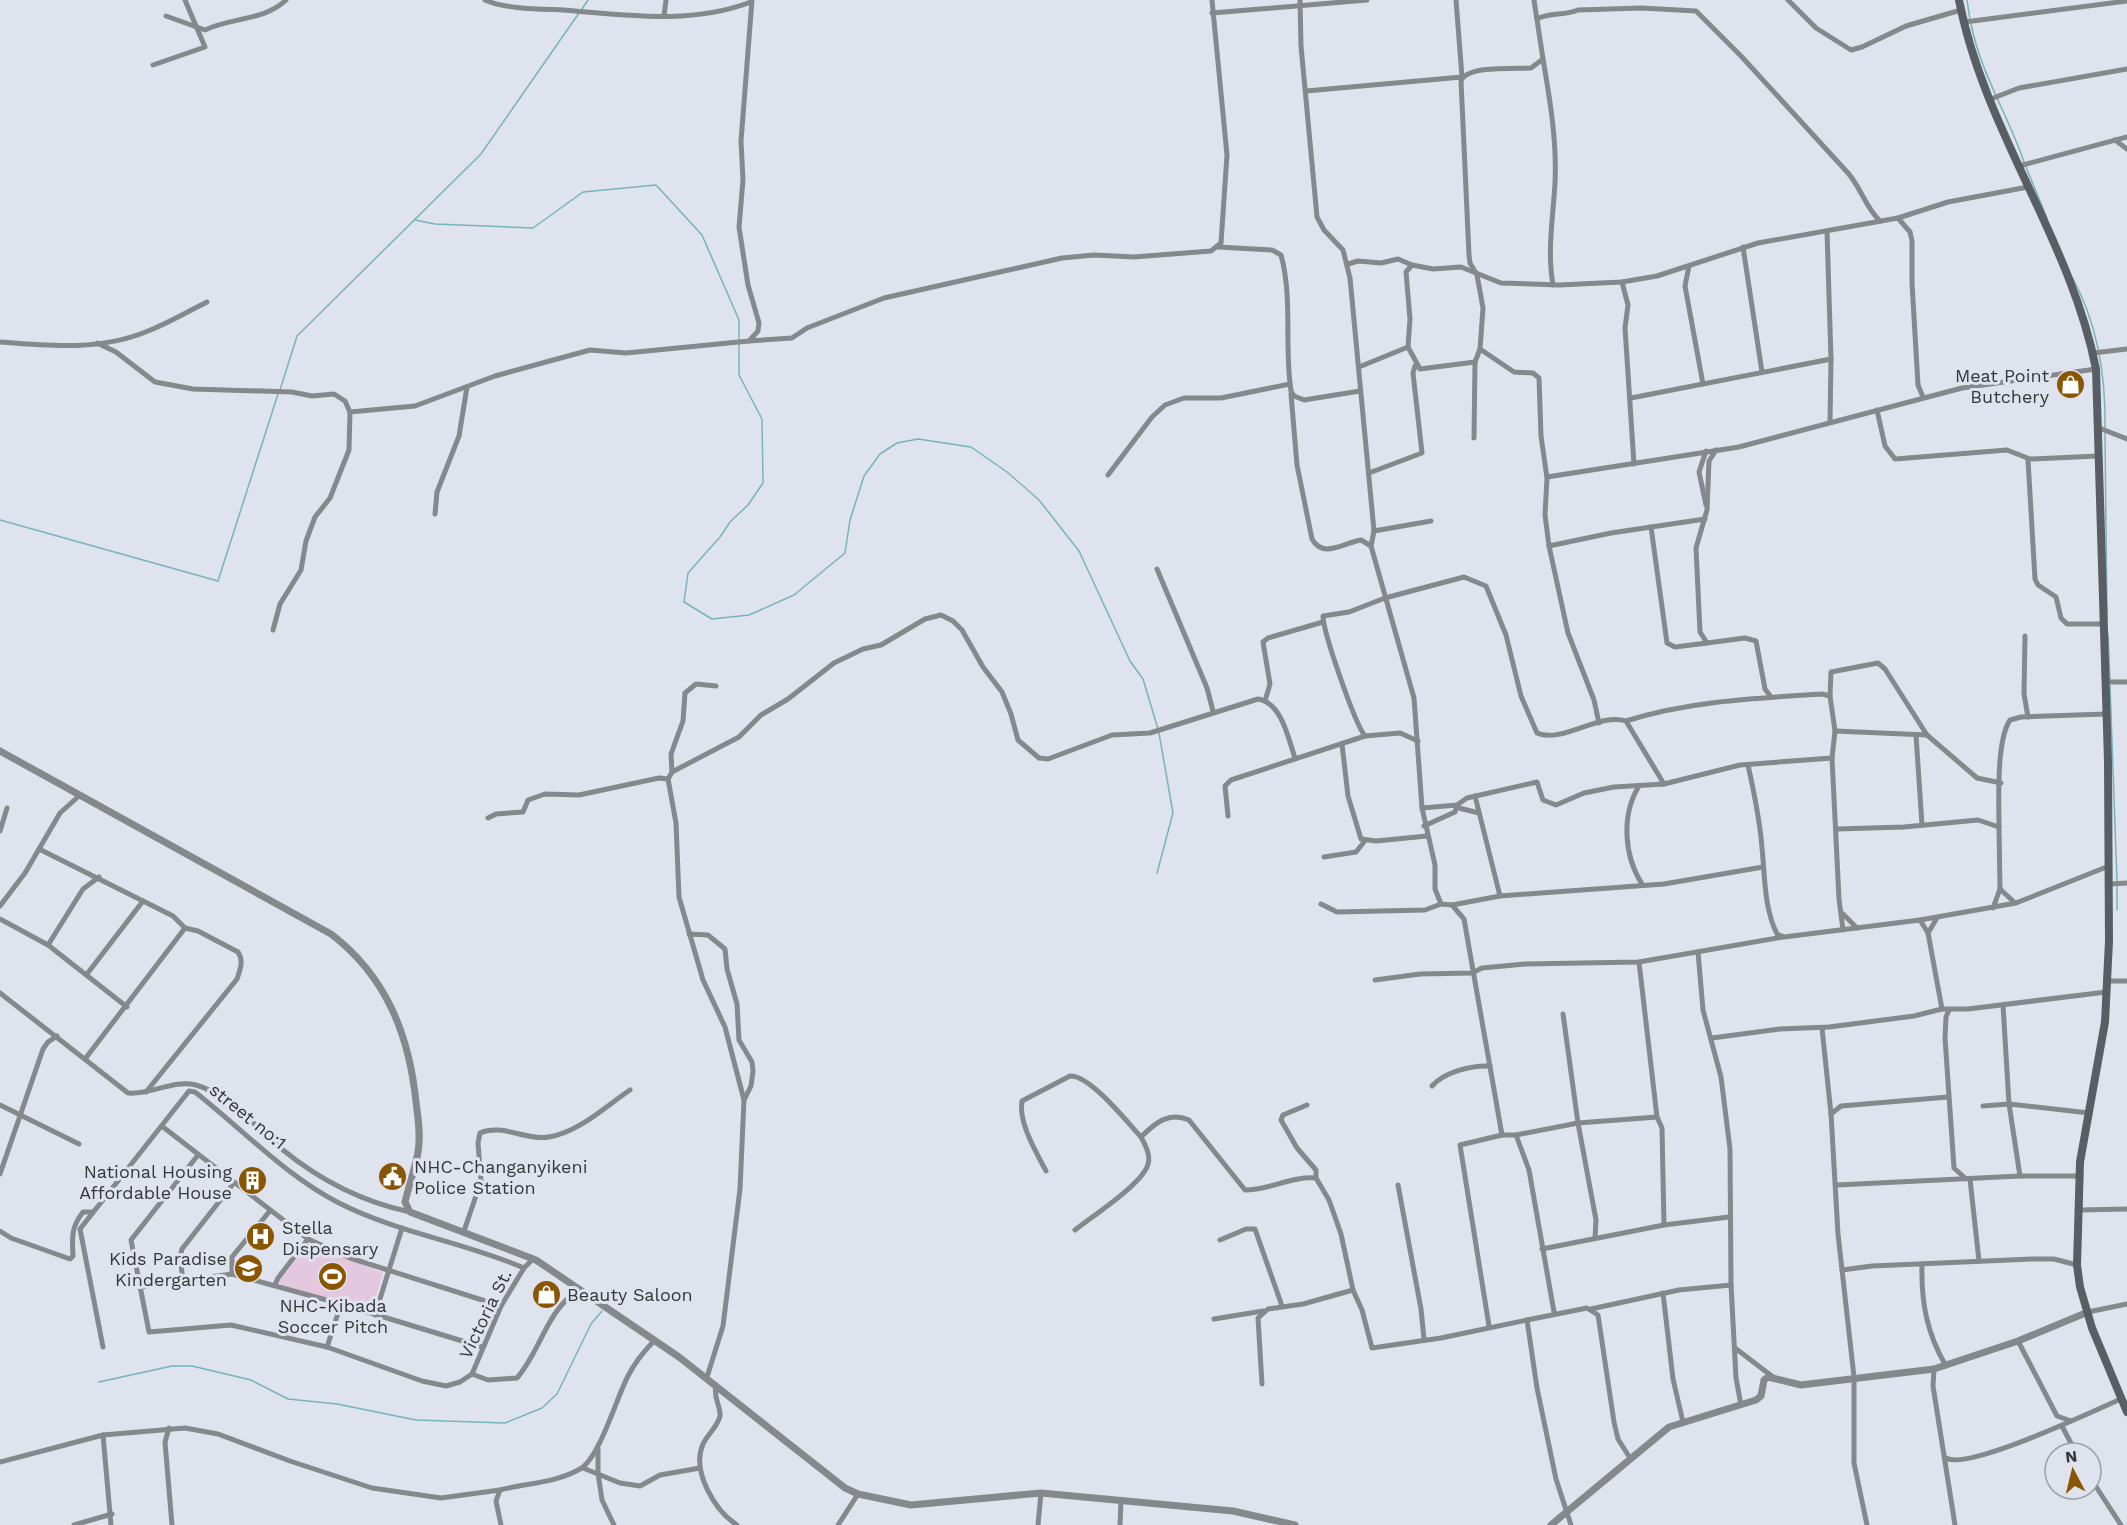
<svg xmlns="http://www.w3.org/2000/svg" width="2127" height="1525" viewBox="0 0 2127 1525" font-family="'Work Sans',sans-serif">
  <style>
    .green { fill: #e3c8df }
    .lines { fill: none; stroke-linecap: round; stroke-linejoin: round }
    .stream { stroke: #74b5b9; stroke-width: 1.5 }
    .minor { stroke: #85898b; stroke-width: 5 }
    .tertiary { stroke: #85898b; stroke-width: 7 }
    .secondary { stroke: #585e62; stroke-width: 8 }
    .labels { text-anchor: middle; dominant-baseline: central; stroke-width: 6; stroke-linejoin: round; paint-order: stroke }
    .poi-label { font-size: 18px; fill: #36373b; stroke: #dfe3ed; text-anchor: end }
    .street-label { font-size: 18px; fill: #36373b; stroke: #dfe3ed }
  </style>
  <rect width="100%" height="100%" fill="#dfe3ed"/>
  <polygon class="green" points="310,1243 383,1273 373,1307 367,1309 281,1285 279,1281"/>
  <g class="lines">
    <g class="stream">
      <polyline points="1967,0 1970,20"/>
      <polyline points="582,9 588,0"/>
      <path d="M 1971,24 C 1981,74 2008,115 2024,162"/>
      <polyline points="2026,167 2047,218"/>
      <polyline points="415,220 435,224 533,228 583,192 656,185 702,235 739,320 739,375 762,419 763,483 748,505 730,522 720,537 688,573 684,602 712,619 749,615 794,595 845,553 850,520 864,476 880,454 897,443 918,439 971,447 1007,472 1039,500 1079,551 1130,661 1143,679 1158,729"/>
      <path d="M 2072,277 C 2098,324 2106,376 2105,429"/>
      <polyline points="280,390 297,336 481,154 579,13"/>
      <polyline points="2105,433 2107,621"/>
      <polyline points="0,520 218,581 278,394"/>
      <polyline points="2108,634 2110,681"/>
      <polyline points="2110,685 2117,881"/>
      <polyline points="1157,873 1173,813 1159,733"/>
      <polyline points="2117,910 2117,886"/>
      <polyline points="99,1382 172,1366 192,1366 251,1380 288,1399 337,1404 416,1420 505,1423 542,1408 557,1394 591,1324 602,1311"/>
    </g>
    <g class="minor">
      <path d="M 485,0 C 504,9 541,9 563,10 C 625,15 691,25 751,2"/>
      <polyline points="1300,0 1301,46 1317,217 1324,230 1343,250 1350,278 1374,531 1371,546 1414,698 1422,808 1435,865 1435,889 1441,904 1452,905 1464,919 1502,1135 1516,1135 1578,1123 1657,1117"/>
      <path d="M 1534,0 L 1543,59 L 1531,68 C 1515,69 1467,65 1461,81 L 1469,255 L 1470,263 L 1477,275 L 1483,308 L 1480,349 L 1514,372 L 1533,373 L 1539,378 L 1541,436 L 1547,478 L 1545,515 L 1549,546 L 1568,633 L 1594,700 L 1599,723"/>
      <polyline points="1788,0 1816,28 1851,50 1862,47 1906,26 1961,10"/>
      <polyline points="1212,13 1367,0"/>
      <path d="M 166,16 L 205,30 C 232,17 264,21 286,0"/>
      <polyline points="664,16 666,0"/>
      <path d="M 1537,19 C 1550,12 1564,16 1578,10 L 1641,8 L 1696,11 L 1741,56 L 1848,173 C 1861,188 1866,208 1880,221"/>
      <polyline points="1965,22 2127,1"/>
      <path d="M 1543,59 C 1550,100 1557,141 1555,183 C 1553,218 1547,251 1553,285"/>
      <polyline points="153,65 205,47 185,0"/>
      <polyline points="1306,91 1462,77 1456,0"/>
      <polyline points="1991,99 2019,88 2127,69"/>
      <polyline points="2115,140 2127,149"/>
      <polyline points="2019,166 2127,137"/>
      <polyline points="1898,218 1910,232 1912,241 1912,283 1918,385 1923,397"/>
      <polyline points="1827,231 1831,359 1830,422"/>
      <path d="M 1218,247 L 1272,250 L 1281,255 C 1293,298 1284,347 1291,391 L 1294,396 L 1304,400 L 1360,391"/>
      <polyline points="1743,247 1762,372"/>
      <polyline points="1348,264 1358,261 1381,263 1398,259 1412,265"/>
      <polyline points="1689,266 1685,286 1703,384"/>
      <polyline points="1622,282 1628,305 1625,328 1634,464"/>
      <polyline points="749,341 792,338 807,328 884,298 1062,258 1094,255 1134,257 1211,251 1221,243 1227,155 1212,0"/>
      <path d="M 0,342 C 49,346 101,351 148,331 C 168,323 187,312 207,302"/>
      <polyline points="97,343 116,352 155,382 193,389 292,392 312,396 334,394 345,401 350,412"/>
      <polyline points="1408,347 1420,369 1475,362"/>
      <polyline points="2093,353 2127,349"/>
      <polyline points="1359,367 1408,347 1410,319 1406,272 1412,265 1433,269 1461,267 1501,283 1559,285 1622,282 1657,276 1758,243 1898,218 1948,202 2028,187"/>
      <path d="M 1291,394 L 1297,465 L 1312,539 C 1323,559 1343,543 1361,540 L 1371,546"/>
      <polyline points="1631,398 1831,359"/>
      <polyline points="1877,410 1885,446 1895,459 2007,450 2030,459 2098,456"/>
      <polyline points="2099,428 2127,439"/>
      <polyline points="1474,438 1475,362 1480,349"/>
      <polyline points="1716,450 1709,461 1707,510 1696,548 1700,632 1707,643 1745,638 1756,641 1765,689 1771,697"/>
      <polyline points="1706,451 1699,472 1706,505"/>
      <polyline points="2028,460 2035,579 2038,585 2056,597 2061,618 2067,624 2103,624"/>
      <polyline points="1369,473 1422,453 1413,373 1415,366"/>
      <polyline points="1108,475 1152,417 1165,405 1184,398 1221,398 1290,384"/>
      <polyline points="1547,477 1739,447 1962,388 2096,369"/>
      <polyline points="435,514 437,492 459,436 467,387"/>
      <polyline points="1651,527 1667,643 1675,647 1707,643"/>
      <polyline points="1374,531 1431,521"/>
      <polyline points="1549,546 1611,533 1705,519"/>
      <polyline points="1157,569 1207,688 1213,711"/>
      <polyline points="273,630 280,604 301,570 306,541 315,517 330,498 349,450 350,412 415,406 495,376 590,350 626,353 749,341 758,331 759,323 748,285 739,227 743,180 741,141 752,0"/>
      <polyline points="2025,636 2024,694 2028,717"/>
      <polyline points="2106,682 2127,682"/>
      <polyline points="1830,696 1831,672 1878,663 1885,669 1927,735 1977,778 2001,783"/>
      <polyline points="1265,701 1270,684 1263,642 1268,638 1323,622"/>
      <path d="M 1626,721 C 1689,701 1757,698 1822,694 L 1830,696 L 1835,731 L 1832,758 L 1839,899 L 1843,930"/>
      <polyline points="1835,731 1927,735"/>
      <polyline points="1916,735 1922,825"/>
      <path d="M 1365,736 C 1355,724 1323,632 1323,616 L 1349,612 L 1385,598 L 1464,577 L 1486,586 L 1506,635 L 1521,696 L 1537,733 C 1562,744 1600,712 1626,721 L 1664,784"/>
      <polyline points="1342,744 1348,796 1361,839 1376,841 1427,836"/>
      <path d="M 1748,765 C 1754,792 1760,821 1762,848 C 1765,877 1764,908 1777,934 L 1784,937 L 1920,920 L 2016,903 L 2109,866"/>
      <polyline points="672,772 671,754 683,721 685,693 696,684 716,686"/>
      <path d="M 668,779 L 672,772 L 739,737 L 761,715 L 788,699 L 834,663 L 863,649 L 881,645 L 925,619 L 941,615 L 953,621 L 962,630 L 983,667 L 1002,692 L 1011,714 L 1018,740 L 1039,758 L 1048,759 L 1112,735 L 1150,733 L 1258,699 C 1282,703 1288,738 1295,758"/>
      <path d="M 1639,786 C 1621,815 1624,856 1642,884"/>
      <polyline points="1475,796 1500,896"/>
      <polyline points="1422,808 1457,805 1467,798 1537,782 1543,800 1556,805 1584,793 1614,787 1664,784 1740,765 1832,758"/>
      <polyline points="1459,808 1479,813"/>
      <polyline points="1228,816 1225,786 1231,780 1365,736 1400,733 1418,741"/>
      <polyline points="488,818 496,814 523,812 528,800 545,794 579,795 659,778 668,779 676,823 679,897 703,980 725,1027 744,1100"/>
      <polyline points="1424,826 1455,812 1457,805"/>
      <path d="M 1999,827 C 1999,801 1996,741 2010,720 L 2021,717 L 2106,714"/>
      <polyline points="1837,829 1904,827 1978,820 1999,827 2000,889 2014,902"/>
      <polyline points="0,831 7,808"/>
      <polyline points="39,849 173,916 185,928 85,1059"/>
      <polyline points="1324,857 1356,852 1364,842"/>
      <polyline points="2110,884 2127,883"/>
      <polyline points="1321,904 1337,912 1425,910 1441,904"/>
      <polyline points="1452,905 1500,896 1664,884 1763,867"/>
      <polyline points="0,906 25,873 60,813 80,795"/>
      <polyline points="1993,908 2000,889"/>
      <polyline points="1843,914 1857,928"/>
      <polyline points="0,919 48,945 127,1007"/>
      <polyline points="1920,920 1928,933 1942,1009"/>
      <polyline points="1928,933 1937,918"/>
      <polyline points="689,934 708,935 725,949 727,969 737,1004 739,1040 752,1062 753,1071 751,1086 744,1100 740,1189 723,1326 707,1377"/>
      <polyline points="48,945 83,889 99,877"/>
      <polyline points="1698,952 1703,1010 1721,1077 1730,1149 1731,1285 1736,1378 1741,1405"/>
      <polyline points="1639,962 1657,1117 1662,1128 1664,1225"/>
      <polyline points="87,974 143,901"/>
      <polyline points="1375,980 1420,974 1472,973 1482,968 1525,964 1639,962 1783,937"/>
      <polyline points="2107,981 2127,981"/>
      <path d="M 0,993 L 128,1093 C 151,1095 174,1079 196,1085 C 231,1095 256,1128 283,1150 C 321,1181 363,1202 410,1212"/>
      <polyline points="2003,1005 2009,1104 2020,1176"/>
      <polyline points="1949,1010 1946,1017 1945,1038 1954,1168 1965,1178"/>
      <polyline points="1563,1014 1578,1123 1596,1220 1595,1238"/>
      <polyline points="1822,1028 1831,1114"/>
      <polyline points="1712,1038 1780,1029 1829,1027 1914,1016 1942,1009 1968,1009 2106,992"/>
      <path d="M 1432,1086 C 1444,1072 1472,1065 1490,1066"/>
      <path d="M 146,1092 L 237,979 C 240,970 244,961 238,952 L 198,931 L 185,928"/>
      <polyline points="0,1105 79,1144"/>
      <polyline points="1307,1105 1283,1115 1281,1120 1297,1148 1316,1170 1316,1178 1329,1200 1341,1234 1353,1290"/>
      <polyline points="1983,1106 2009,1104 2089,1113"/>
      <polyline points="163,1127 308,1239 350,1258 501,1306"/>
      <polyline points="1516,1135 1529,1170 1554,1312"/>
      <polyline points="198,1155 131,1240 149,1332 231,1325 327,1347 422,1381 446,1386 460,1382 472,1374 501,1306 524,1268 533,1259"/>
      <path d="M 1046,1171 C 1036,1152 1018,1122 1022,1101 L 1070,1076 C 1090,1075 1127,1122 1141,1137"/>
      <polyline points="0,1174 43,1049 48,1042 57,1036"/>
      <polyline points="1970,1179 1979,1261"/>
      <polyline points="1398,1185 1421,1309 1424,1339"/>
      <polyline points="1837,1185 2020,1176 2081,1176"/>
      <polyline points="2079,1210 2127,1209"/>
      <path d="M 1075,1230 C 1091,1217 1144,1183 1148,1164 C 1151,1156 1145,1144 1141,1137 C 1155,1123 1169,1111 1189,1120 L 1245,1190 C 1270,1190 1291,1176 1316,1178"/>
      <path d="M 0,1231 L 11,1238 L 70,1259 L 73,1256 C 72,1238 71,1227 83,1212 L 92,1212"/>
      <path d="M 464,1231 L 481,1181 L 478,1143 L 480,1133 C 502,1123 526,1141 549,1137 C 579,1132 606,1106 630,1090"/>
      <polyline points="1220,1240 1246,1229 1255,1229 1282,1306"/>
      <polyline points="1542,1249 1664,1225 1729,1217"/>
      <path d="M 1922,1265 C 1921,1302 1927,1334 1946,1366"/>
      <polyline points="1842,1270 1872,1266 2032,1259 2054,1259 2077,1265"/>
      <polyline points="232,1274 232,1257 269,1212"/>
      <polyline points="183,1281 180,1257 182,1249 233,1184"/>
      <polyline points="275,1285 278,1278 308,1239"/>
      <polyline points="140,1287 232,1274 341,1304 482,1347"/>
      <polyline points="1663,1293 1673,1379 1683,1422"/>
      <polyline points="1591,1309 1679,1290 1731,1285"/>
      <polyline points="2088,1312 2127,1304"/>
      <polyline points="375,1315 402,1228"/>
      <polyline points="1214,1319 1263,1311"/>
      <polyline points="1527,1320 1587,1308 1598,1315 1614,1422 1618,1439 1630,1458"/>
      <polyline points="1489,1326 1460,1145 1502,1135"/>
      <polyline points="2018,1341 2057,1416 2071,1421"/>
      <path d="M 103,1347 L 80,1229 L 189,1091 L 195,1092 C 242,1129 286,1176 339,1203 C 398,1233 464,1242 524,1268"/>
      <polyline points="327,1347 341,1304"/>
      <polyline points="1735,1348 1773,1377"/>
      <polyline points="1934,1369 1933,1386 1955,1525"/>
      <path d="M 472,1374 L 488,1380 L 517,1378 C 542,1349 546,1310 580,1289"/>
      <polyline points="1262,1384 1258,1318 1268,1309 1303,1304 1353,1290 1362,1310 1372,1348 1441,1338 1527,1320 1537,1388 1556,1479 1571,1525"/>
      <path d="M 716,1385 C 713,1400 721,1405 720,1416 C 718,1426 707,1435 703,1444 C 691,1471 715,1511 737,1525"/>
      <polyline points="2062,1426 2076,1453"/>
      <polyline points="169,1428 165,1442 172,1525"/>
      <polyline points="103,1435 111,1525"/>
      <polyline points="598,1449 598,1473 602,1500 614,1525"/>
      <path d="M 1946,1458 C 1968,1471 2093,1411 2121,1399"/>
      <polyline points="0,1462 103,1435 185,1428 218,1434 290,1461 372,1488 441,1498 500,1490"/>
      <polyline points="583,1468 620,1483 640,1486 660,1475 700,1468"/>
      <polyline points="2091,1479 2121,1525"/>
      <polyline points="74,1525 112,1514"/>
      <path d="M 501,1525 L 496,1501 L 500,1490 C 526,1483 556,1483 580,1469 C 599,1459 616,1399 628,1376 C 635,1362 644,1351 655,1340"/>
      <polyline points="838,1525 858,1494"/>
      <polyline points="1038,1525 1041,1493"/>
      <polyline points="1120,1525 1121,1500"/>
      <polyline points="1867,1525 1854,1463 1854,1377 1838,1234 1831,1114 1841,1106 1948,1097"/>
    </g>
    <g class="tertiary">
      <path d="M 0,751 L 331,934 C 386,976 409,1034 416,1102 C 418,1118 421,1136 418,1152 C 415,1169 409,1185 405,1202 L 410,1212 L 536,1260 L 679,1357 L 845,1488 L 858,1494 L 911,1505 L 1041,1493 L 1233,1511 L 1295,1525"/>
      <polyline points="1551,1525 1669,1427 1756,1400 1761,1396 1764,1380 1768,1377 1801,1385 1934,1369 2018,1341 2088,1312"/>
    </g>
    <path class="secondary" d="M 1959,0 C 1984,130 2071,240 2096,369 L 2108,761 L 2109,941 L 2105,1022 L 2080,1162 L 2077,1265 L 2080,1287 L 2092,1328 L 2127,1412"/>
  </g>
  <defs>
    <symbol id="shop-disc" viewBox="-11 -11 22 22"><circle r="9.5" fill="#8a5603" stroke="#dfe3ed"/><path d="M-5-2.5h2.3a2.7 3.5 0 0 1 5.4 0H5L5.5 6h-11ZM-1.5-2.5h3a1.5 2.3 0 0 0-3 0Z" fill="#fff"/></symbol>
    <symbol id="civic-disc" viewBox="-11 -11 22 22"><circle r="9.5" fill="#8a5603" stroke="#dfe3ed"/><path d="M-.6-6.5H3V-4.5H.6V-3L4-1V1h2V6H-6V1h2V-1L-.6-3ZM-1.2 2.5V6h2.4V2.5Z" fill="#fff"/></symbol>
    <symbol id="building-disc" viewBox="-11 -11 22 22"><circle r="9.5" fill="#8a5603" stroke="#dfe3ed"/><path d="M-4-6H4V6H1V3H-1V6H-4ZM-2.5-4.3h1.7v1.8h-1.7ZM.8-4.3h1.7v1.8H.8ZM-2.5-1h1.7V.8h-1.7ZM.8-1h1.7V.8H.8Z" fill="#fff"/></symbol>
    <symbol id="hospital-disc" viewBox="-11 -11 22 22"><circle r="9.5" fill="#8a5603" stroke="#dfe3ed"/><path d="M-5-5h3v3.5h4V-5h3V5h-3V1.5h-4V5h-3Z" fill="#fff"/></symbol>
    <symbol id="school-disc" viewBox="-11 -11 22 22"><circle r="9.5" fill="#8a5603" stroke="#dfe3ed"/><path d="M0-5L7-2L0 1L-7-2ZM-4 1L0 2.5L4 1V4Q0 6-4 4Z" fill="#fff"/></symbol>
    <symbol id="stadium-disc" viewBox="-11 -11 22 22"><circle r="9.5" fill="#8a5603" stroke="#dfe3ed"/><path d="M0-5a6.5 5 0 1 0 0 10a6.5 5 0 1 0 0-10ZM-3.5-1.8h7v3.6h-7Z" fill="#fff"/></symbol>
  </defs>
  <g fill-rule="evenodd">
    <use href="#shop-disc" x="2054" y="368" width="33" height="33"/>
    <use href="#civic-disc" x="376" y="1160" width="33" height="33"/>
    <use href="#building-disc" x="236" y="1164" width="33" height="33"/>
    <use href="#hospital-disc" x="244" y="1220" width="33" height="33"/>
    <use href="#school-disc" x="232" y="1252" width="33" height="33"/>
    <use href="#stadium-disc" x="316" y="1260" width="33" height="33"/>
    <use href="#shop-disc" x="530" y="1278" width="33" height="33"/>
  </g>
  <g class="labels">
    <g class="poi-label">
      <text x="2049" y="375">Meat Point<tspan x="2049" dy="21">Butchery</tspan></text>
      <text x="414" y="1166" text-anchor="start">NHC-Changanyikeni<tspan x="414" dy="21">Police Station</tspan></text>
      <text x="232" y="1171">National Housing<tspan x="232" dy="21">Affordable House</tspan></text>
      <text x="282" y="1227" text-anchor="start">Stella<tspan x="282" dy="21">Dispensary</tspan></text>
      <text x="227" y="1258">Kids Paradise<tspan x="227" dy="21">Kindergarten</tspan></text>
      <text x="567" y="1294" text-anchor="start">Beauty Saloon</text>
      <text x="333" y="1305" text-anchor="middle">NHC-Kibada<tspan x="333" dy="21">Soccer Pitch</tspan></text>
    </g>
    <g class="street-label">
      <text transform="translate(248 1116) rotate(39)">street no:1</text>
      <text transform="translate(485 1314) rotate(-64)">Victoria St.</text>
    </g>
  </g>
  <g transform="translate(2073 1471) rotate(353)"><circle r="28" fill="#dfe3ed" stroke="#9b9ea6" stroke-width="1.5"/>
  <path d="M0-4.5L10 22L0 15L-10 22Z" fill="#8a5603"/>
  <text y="-9" font-size="16" font-weight="bold" text-anchor="middle" fill="#36373b">N</text>
  </g>
</svg>
